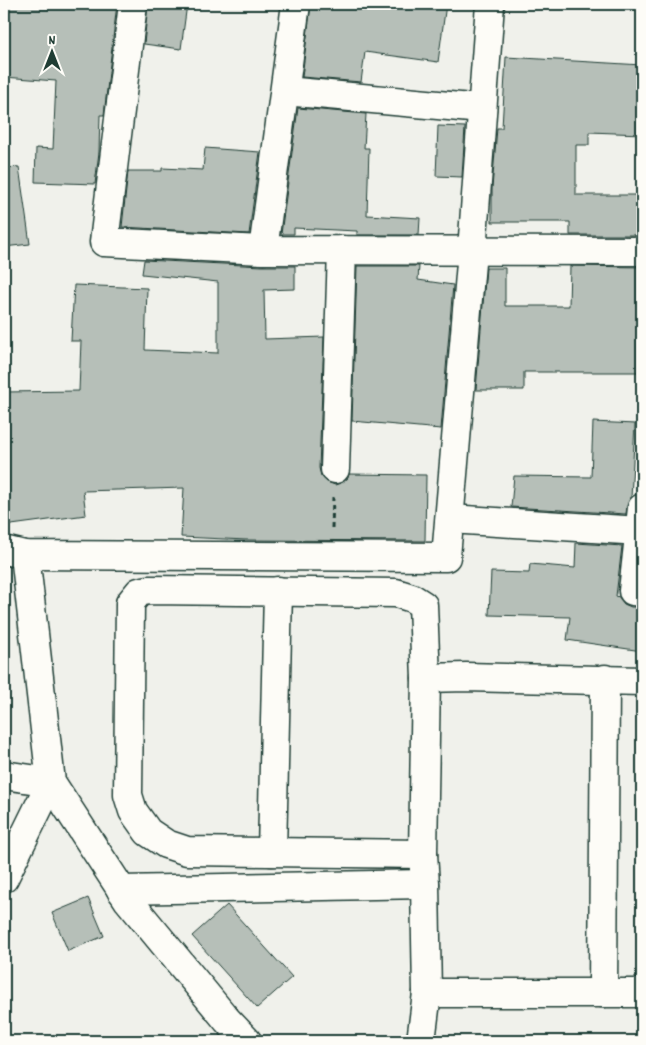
<svg xmlns="http://www.w3.org/2000/svg" width="646" height="1045" viewBox="0 0 646 1045" font-family="Dekko,sans-serif">
  <style>
    .building { fill: #b6bfb8; stroke: #1f3d34 }
    .lines { fill: none; stroke-linecap: round; stroke-linejoin: round }
    .minor-casing { stroke: #1f3d34; stroke-width: 31 }
    .path { stroke: #1f3d34; stroke-width: 3; stroke-dasharray: 5 4; stroke-linecap: butt }
    .minor { stroke: #fdfcf7; stroke-width: 28 }
  </style>
  <rect width="100%" height="100%" fill="#f0f1eb"/>
  <filter id="ink" filterUnits="userSpaceOnUse"><feTurbulence type="fractalNoise" baseFrequency=".02" numOctaves="2"/><feDisplacementMap in="SourceGraphic" scale="10" xChannelSelector="R" yChannelSelector="G"/><feConvolveMatrix kernelMatrix="1 2 1 2 8 2 1 2 1" color-interpolation-filters="sRGB"/></filter>
  <g filter="url(#ink)">
    <g class="building">
      <polygon points="4,4 117,4 104,115 100,115 99,152 95,184 35,182 36,148 53,149 56,81 4,77"/>
      <polygon points="148,4 187,4 181,49 144,44"/>
      <polygon points="311,4 446,4 438,62 365,52 361,82 302,77"/>
      <polygon points="506,57 642,65 642,134 589,132 589,145 576,145 576,195 642,195 642,235 570,235 570,222 492,222 492,188 497,128 502,128"/>
      <polygon points="298,108 366,114 364,148 369,148 367,215 420,218 419,235 357,235 357,231 294,228 294,234 281,234"/>
      <polygon points="438,126 465,127 462,177 436,176"/>
      <polygon points="205,148 260,152 249,234 122,227 128,171 162,171 162,168 203,170"/>
      <polygon points="19,167 30,244 4,247 4,168"/>
      <polygon points="144,260 262,266 295,266 295,289 264,290 265,339 324,337 319,468 321,476 327,482 335,485 343,482 348,478 349,474 426,475 425,541 247,540 181,537 184,488 83,491 86,515 4,526 4,392 79,391 81,341 71,341 74,285 147,288 145,350 218,353 218,282 142,274"/>
      <polygon points="357,266 419,266 418,280 453,285 441,429 352,421"/>
      <polygon points="570,266 642,267 642,372 524,372 524,390 476,390 486,268 505,268 505,306 569,306"/>
      <polygon points="593,422 635,424 631,498 627,506 626,514 511,507 514,476 591,477"/>
      <polygon points="576,543 622,546 616,596 619,597 624,604 631,607 642,607 642,651 567,640 570,617 489,615 491,572 529,573 530,564 575,568"/>
      <polygon points="88,898 104,936 68,951 52,913"/>
      <polygon points="227,905 292,977 257,1008 192,936"/>
    </g>
    <g class="lines">
      <defs>
        <g id="minor">
          <polyline points="133,4 104,242 263,250 642,251"/>
          <polyline points="285,91 482,109"/>
          <polyline points="263,250 296,4"/>
          <polyline points="335,469 342,250"/>
          <polyline points="642,508 633,591 642,592"/>
          <polyline points="450,519 640,531"/>
          <polyline points="4,550 25,555 446,557 472,251 490,4"/>
          <polyline points="25,555 51,782 128,900 227,1020 247,1041"/>
          <polyline points="4,775 51,782 4,878"/>
          <polyline points="272,852 278,591"/>
          <polyline points="423,854 187,851 166,844 148,832 133,811 128,795 130,603 139,592 149,590 396,593 412,598 423,605 426,678"/>
          <polyline points="121,890 425,884"/>
          <polyline points="427,993 642,993"/>
          <polyline points="603,993 605,679"/>
          <polyline points="421,1041 427,993 425,884 423,854 426,678 466,677 642,681"/>
        </g>
      </defs>
      <use href="#minor" class="minor-casing"/>
      <polyline class="path" points="332,528 333,497"/>
      <use href="#minor" class="minor"/>
    </g>
  </g>
  <rect width="646" height="1045" fill="none" stroke="#fdfcf7" stroke-width="20"/>
  <rect x="10" y="10" width="626" height="1025" fill="none" stroke="#1f3d34" stroke-width="2" filter="url(#ink)"/>
  <g transform="translate(52 52)" stroke="#fdfcf7" stroke-width="4" paint-order="stroke">
  <path d="M0-4L9 19L0 12L-9 19Z" fill="#1f3d34"/>
  <text y="-8" font-size="14" font-weight="bold" text-anchor="middle" fill="#1f3d34">N</text>
  </g>
</svg>
